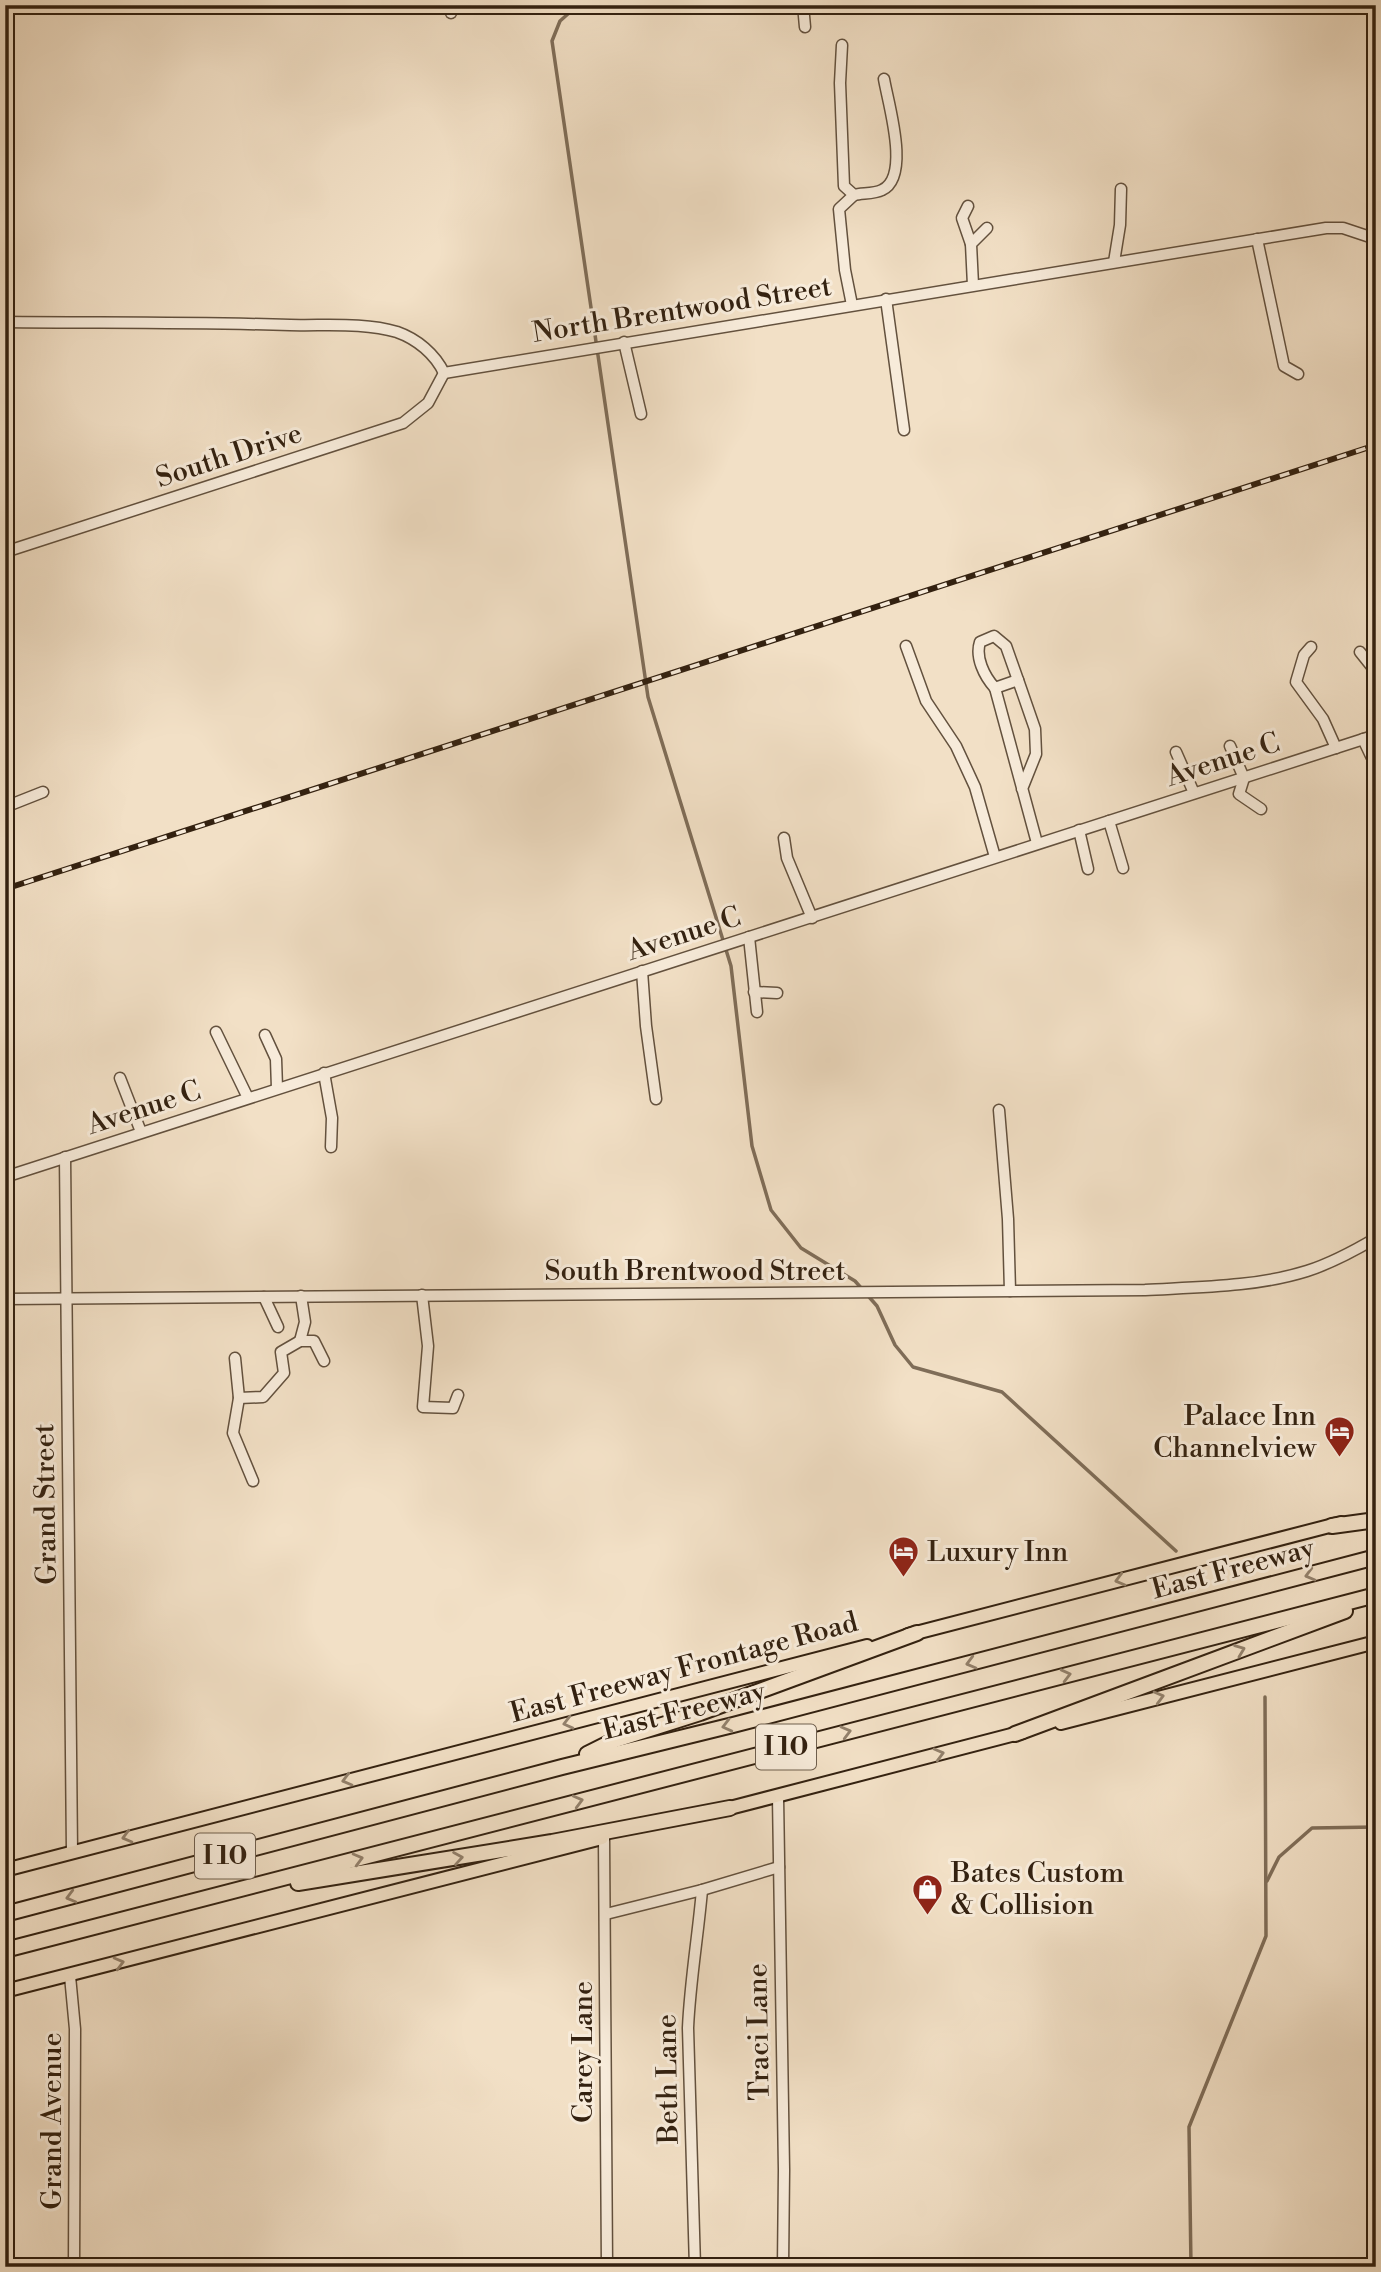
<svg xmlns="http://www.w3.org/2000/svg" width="1381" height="2272" viewBox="0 0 1381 2272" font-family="'Libre Bodoni',serif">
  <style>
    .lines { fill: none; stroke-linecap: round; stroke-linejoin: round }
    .stream { stroke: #7f6d58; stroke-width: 3.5 }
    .minor-casing { stroke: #63513e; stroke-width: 13 }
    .major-casing { stroke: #332110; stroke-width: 16 }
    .highway-casing { stroke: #332110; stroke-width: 18 }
    .minor { stroke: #f7ebda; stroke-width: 10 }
    .major { stroke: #f2e0c6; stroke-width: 12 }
    .highway { stroke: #f2e0c6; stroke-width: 14 }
    .rail-casing { stroke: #332110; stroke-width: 6 }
    .rail { stroke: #f7ebda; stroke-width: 3.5; stroke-dasharray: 10; stroke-linecap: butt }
    .oneway { stroke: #92806b }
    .labels { text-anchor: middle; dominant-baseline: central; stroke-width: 6; stroke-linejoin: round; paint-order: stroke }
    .shield { fill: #f7ebda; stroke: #6e5e4d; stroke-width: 2 }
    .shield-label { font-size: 26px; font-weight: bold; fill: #332110 }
    .street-label { font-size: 28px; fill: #332110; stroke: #f7ebda }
    .poi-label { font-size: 28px; fill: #332110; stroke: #f7ebda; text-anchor: start }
  </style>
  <rect width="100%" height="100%" fill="#f2e0c6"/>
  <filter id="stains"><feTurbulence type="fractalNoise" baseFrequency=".00286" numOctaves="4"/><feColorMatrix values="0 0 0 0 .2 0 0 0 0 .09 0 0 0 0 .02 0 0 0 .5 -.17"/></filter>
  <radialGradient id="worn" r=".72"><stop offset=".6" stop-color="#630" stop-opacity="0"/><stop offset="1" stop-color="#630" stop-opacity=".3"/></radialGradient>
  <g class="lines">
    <g class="stream">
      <polyline points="578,5 560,21 552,41 648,697 731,966 752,1146 771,1210 801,1248 855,1281 877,1306 895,1345 913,1367 1002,1392 1176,1551"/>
      <polyline points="1267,1881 1279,1857 1312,1828 1376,1827"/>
      <polyline points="1191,2267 1189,2127 1266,1936 1265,1697"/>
    </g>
    <defs>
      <g id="minor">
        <polyline points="451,5 451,13"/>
        <polyline points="803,5 805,27"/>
        <path d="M 842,45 L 840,83 L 844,186 L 854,195 C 862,193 874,194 882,190 C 911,177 888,103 884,79"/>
        <polyline points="968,206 962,218 971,244"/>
        <polyline points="1257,239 1284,366 1298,374"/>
        <polyline points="1114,262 1120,225 1121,189"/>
        <polyline points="973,285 971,244 987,228"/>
        <polyline points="886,299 904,430"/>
        <polyline points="852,305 845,270 839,209 854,195"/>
        <path d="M 5,322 C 100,323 195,322 290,325 C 324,326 364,322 397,332 C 417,339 435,354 444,373 L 1326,228 L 1343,228 L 1376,239"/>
        <polyline points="624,342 641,414"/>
        <polyline points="5,552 403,423 428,403 444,373"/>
        <polyline points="906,646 926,701 956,746 975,787 995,857"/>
        <polyline points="1311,647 1304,655 1296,682 1323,719 1336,748"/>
        <polyline points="1360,652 1376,672"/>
        <path d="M 995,688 C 984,676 975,657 980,642 L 994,636 L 1006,646 L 1018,680"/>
        <polyline points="1363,739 1373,760 1376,808"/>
        <polyline points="1230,746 1244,778 1239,794 1261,809"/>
        <polyline points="1176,752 1194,793"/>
        <polyline points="1022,789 1036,754 1035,729 1018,680 995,688 1037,843"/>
        <polyline points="5,807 43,792"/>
        <polyline points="1109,821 1123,868"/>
        <polyline points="1079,830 1088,869"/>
        <polyline points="784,838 787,858 812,918"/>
        <polyline points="749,937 757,1012"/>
        <polyline points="642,971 646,1026 656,1099"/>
        <polyline points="754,992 777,993"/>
        <polyline points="216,1032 248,1098"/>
        <polyline points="265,1035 276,1059 277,1088"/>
        <polyline points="324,1073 332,1118 331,1147"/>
        <polyline points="120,1078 141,1132"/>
        <polyline points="999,1110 1008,1219 1010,1291"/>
        <polyline points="65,1157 72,1852"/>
        <polyline points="5,1177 1376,735"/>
        <polyline points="422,1295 428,1346 423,1407 453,1408 458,1395"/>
        <polyline points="264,1297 278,1327"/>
        <path d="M 5,1299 L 1145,1290 C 1199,1287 1256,1287 1307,1271 C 1332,1263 1354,1251 1376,1238"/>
        <polyline points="300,1341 305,1322 301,1296"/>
        <polyline points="235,1358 239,1398 233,1433 253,1481"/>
        <polyline points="239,1398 263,1397 284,1373 281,1352 300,1341 314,1341 324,1361"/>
        <polyline points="778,1797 784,2170 783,2267"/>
        <polyline points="604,1838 607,2267"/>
        <polyline points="606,1914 702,1890 779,1867"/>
        <polyline points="70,1976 75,2029 74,2267"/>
        <path d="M 695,2267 L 688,2028 C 690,1982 698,1936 702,1890"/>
      </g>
      <g id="major">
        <polyline points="908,1635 1341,1523"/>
        <polyline points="1061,1723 1376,1642"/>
        <polyline points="722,1810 1023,1732"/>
        <polyline points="5,1870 867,1646"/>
        <polyline points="5,1991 602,1838"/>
      </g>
      <g id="highway">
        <polyline points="1332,1526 1376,1520"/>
        <polyline points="1015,1734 1345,1611"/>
        <polyline points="587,1754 615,1740 700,1713 917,1633"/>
        <polyline points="298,1883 552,1842 730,1808"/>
        <polyline points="5,1914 562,1767 733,1725 1376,1557"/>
        <polyline points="5,1950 1376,1595"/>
      </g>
    </defs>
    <use href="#minor" class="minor-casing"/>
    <use href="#major" class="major-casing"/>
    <use href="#highway" class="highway-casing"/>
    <use href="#minor" class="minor"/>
    <use href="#major" class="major"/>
    <use href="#highway" class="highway"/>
    <defs>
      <polyline id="rail" points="5,889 1376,445"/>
    </defs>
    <use href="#rail" class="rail-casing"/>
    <use href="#rail" class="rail"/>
  </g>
  <defs><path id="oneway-chevron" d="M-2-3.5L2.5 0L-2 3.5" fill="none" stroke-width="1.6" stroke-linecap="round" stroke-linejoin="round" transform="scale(1.75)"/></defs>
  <g class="oneway">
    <use href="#oneway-chevron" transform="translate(1310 1575) rotate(165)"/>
    <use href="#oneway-chevron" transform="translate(1120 1580) rotate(165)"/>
    <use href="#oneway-chevron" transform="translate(1240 1650) rotate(-21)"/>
    <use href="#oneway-chevron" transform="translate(971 1663) rotate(165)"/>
    <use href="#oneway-chevron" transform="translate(1066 1675) rotate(-14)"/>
    <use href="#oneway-chevron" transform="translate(1159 1697) rotate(-15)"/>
    <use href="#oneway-chevron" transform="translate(568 1723) rotate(166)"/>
    <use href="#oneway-chevron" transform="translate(727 1726) rotate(166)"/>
    <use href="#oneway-chevron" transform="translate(846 1732) rotate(-15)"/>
    <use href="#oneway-chevron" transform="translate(939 1754) rotate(-15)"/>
    <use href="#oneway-chevron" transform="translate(347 1780) rotate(165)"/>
    <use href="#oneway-chevron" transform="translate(578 1801) rotate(-15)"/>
    <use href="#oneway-chevron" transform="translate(127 1837) rotate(165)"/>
    <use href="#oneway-chevron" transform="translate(458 1858) rotate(-9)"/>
    <use href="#oneway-chevron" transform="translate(358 1859) rotate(-15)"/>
    <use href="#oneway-chevron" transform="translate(71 1897) rotate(165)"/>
    <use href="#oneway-chevron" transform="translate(119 1963) rotate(-15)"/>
  </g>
  <defs>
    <symbol id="hotel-pin" viewBox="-11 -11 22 30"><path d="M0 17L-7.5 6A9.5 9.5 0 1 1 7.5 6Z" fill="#8f2418" stroke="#f7ebda"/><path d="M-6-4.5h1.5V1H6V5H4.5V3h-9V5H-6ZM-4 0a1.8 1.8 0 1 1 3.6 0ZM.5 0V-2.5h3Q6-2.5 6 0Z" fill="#fff"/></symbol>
    <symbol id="shop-pin" viewBox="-11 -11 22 30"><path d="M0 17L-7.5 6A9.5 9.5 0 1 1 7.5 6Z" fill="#8f2418" stroke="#f7ebda"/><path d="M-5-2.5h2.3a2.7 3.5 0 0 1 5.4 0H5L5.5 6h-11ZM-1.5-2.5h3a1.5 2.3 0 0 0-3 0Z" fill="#fff"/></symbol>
  </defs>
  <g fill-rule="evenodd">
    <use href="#hotel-pin" x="1322" y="1414" width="35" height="47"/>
    <use href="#hotel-pin" x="886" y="1534" width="35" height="47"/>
    <use href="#shop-pin" x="910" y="1872" width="35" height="47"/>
  </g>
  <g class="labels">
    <g class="shield">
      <rect x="756" y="1724.5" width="60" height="45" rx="5"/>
      <rect x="195" y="1833.5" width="60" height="45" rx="5"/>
    </g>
    <g class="shield-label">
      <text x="786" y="1747">I 10</text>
      <text x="225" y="1856">I 10</text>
    </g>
    <g class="street-label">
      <text transform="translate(682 310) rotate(-9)">North Brentwood Street</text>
      <text transform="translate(229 456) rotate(-18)">South Drive</text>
      <text transform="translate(1223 760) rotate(-18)">Avenue C</text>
      <text transform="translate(684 934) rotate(-18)">Avenue C</text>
      <text transform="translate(144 1108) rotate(-18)">Avenue C</text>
      <text x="695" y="1271">South Brentwood Street</text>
      <text transform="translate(46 1504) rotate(-91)">Grand Street</text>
      <text transform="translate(1233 1569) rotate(-15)">East Freeway</text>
      <text transform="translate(684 1668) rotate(-15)">East Freeway Frontage Road</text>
      <text transform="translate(684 1711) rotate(-14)">East Freeway</text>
      <text transform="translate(759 2032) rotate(-91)">Traci Lane</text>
      <text transform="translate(583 2052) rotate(-90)">Carey Lane</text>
      <text transform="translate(668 2079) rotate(-91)">Beth Lane</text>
      <text transform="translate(52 2121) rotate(-90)">Grand Avenue</text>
    </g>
    <g class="poi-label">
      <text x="1316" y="1416" text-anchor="end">Palace Inn<tspan x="1316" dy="32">Channelview</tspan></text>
      <text x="927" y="1552">Luxury Inn</text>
      <text x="951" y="1873">Bates Custom<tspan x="951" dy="32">&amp; Collision</tspan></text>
    </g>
  </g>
  <rect width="1381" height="2272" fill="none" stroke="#f2e0c6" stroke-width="28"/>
  <rect x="7" y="7" width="1367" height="2258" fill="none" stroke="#332110" stroke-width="3.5"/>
  <rect x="14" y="14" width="1353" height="2244" fill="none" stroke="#332110" stroke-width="2"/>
  <rect width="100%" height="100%" filter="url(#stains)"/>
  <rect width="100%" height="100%" fill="url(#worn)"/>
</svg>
